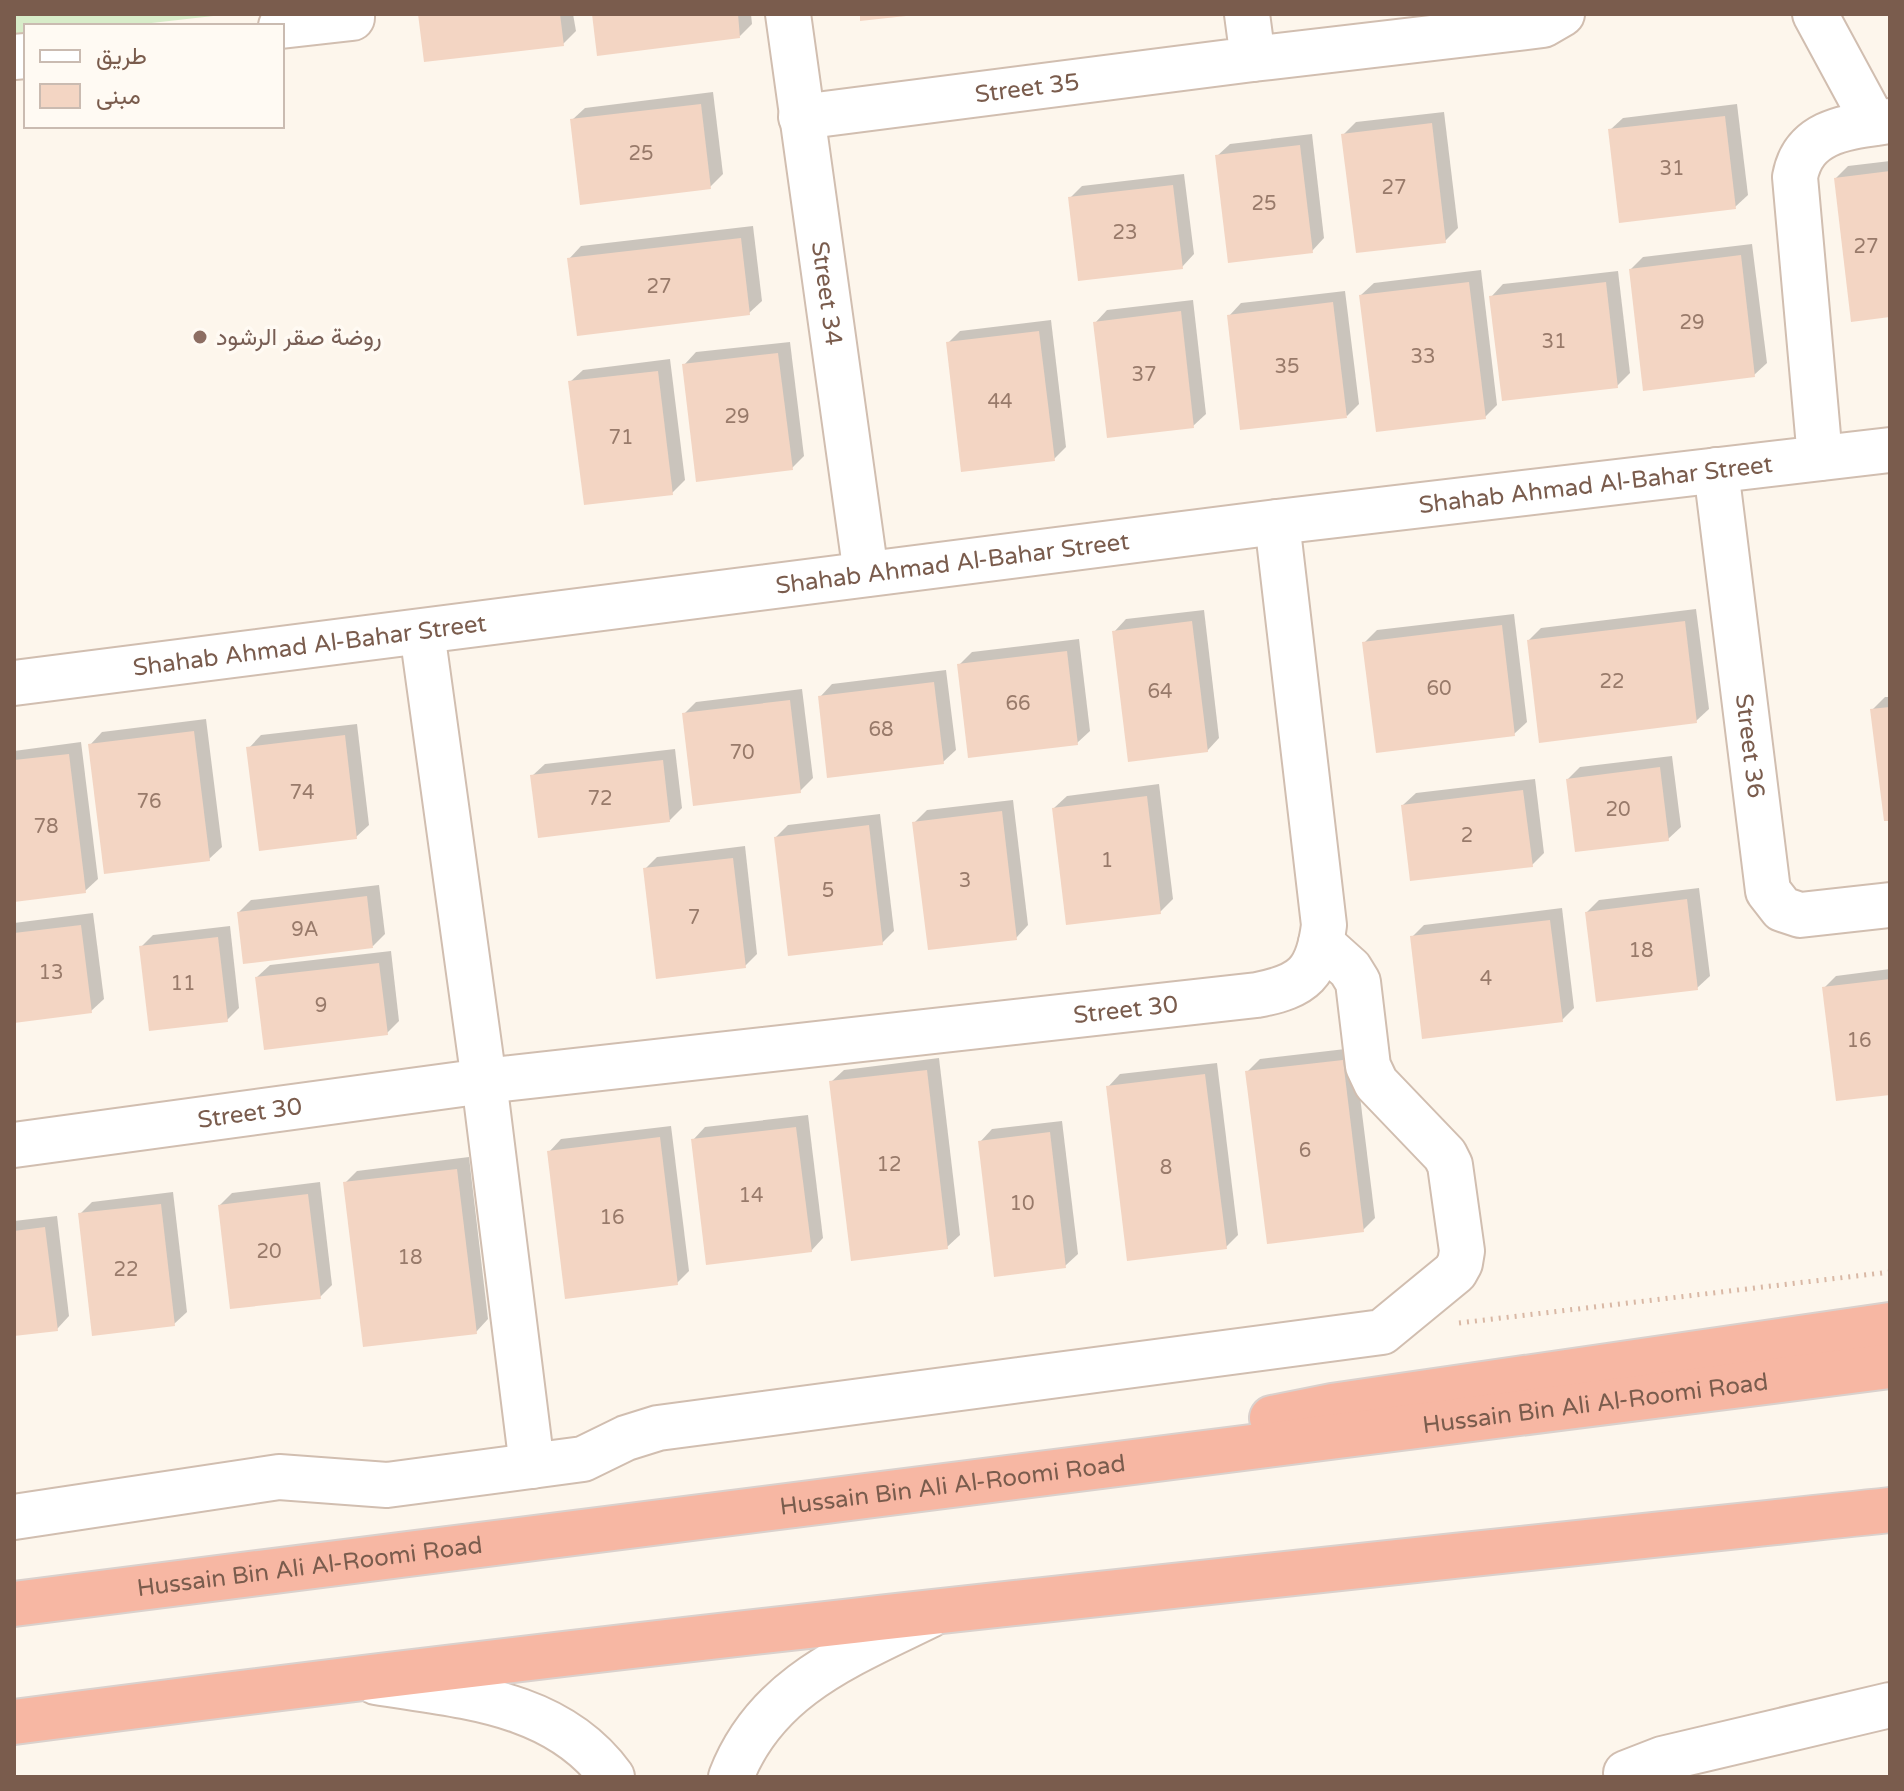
<svg xmlns="http://www.w3.org/2000/svg" width="1904" height="1791" viewBox="0 0 1904 1791" font-family="'Varela Round',Vazirmatn,sans-serif">
  <style>
    .green { fill: #d8ecc9 }
    .shadow { fill: #0003 }
    .building { fill: #f3d5c3 }
    .lines { fill: none; stroke-linecap: round; stroke-linejoin: round }
    .minor-casing { stroke: #d1beb0; stroke-width: 48 }
    .highway-casing { stroke: #dad1cd; stroke-width: 48 }
    .path { stroke: #d9b8a5; stroke-width: 5; stroke-dasharray: 2 6; stroke-linecap: butt }
    .minor { stroke: #fff; stroke-width: 44 }
    .highway { stroke: #f7b7a3; stroke-width: 44 }
    .education-dot { fill: #8d6e63; stroke: #fffaf3; stroke-width: 3 }
    .labels { text-anchor: middle; dominant-baseline: central; stroke-width: 7; stroke-linejoin: round; paint-order: stroke }
    .number-label { font-size: 20px; fill: #987a6a }
    .street-label { font-size: 24px; fill: #7a5c4d; stroke: #fffaf3 }
    .education-label { font-size: 24px; fill: #785e54; stroke: #fffaf3; text-anchor: start }
  </style>
  <rect width="100%" height="100%" fill="#fdf6ec"/>
  <polygon class="green" points="14,14 231,14 125,26 26,26 26,37 14,39"/>
  <g class="shadow">
    <polygon points="420,14 573,14 576,31 563,44"/>
    <polygon points="594,14 751,14 752,24 740,36"/>
    <polygon points="713,92 723,174 710,187 572,120 585,108"/>
    <polygon points="1737,104 1748,195 1735,207 1610,130 1623,118"/>
    <polygon points="1444,112 1458,228 1445,241 1344,134 1356,122"/>
    <polygon points="1312,134 1324,238 1312,251 1217,156 1230,144"/>
    <polygon points="1890,161 1890,315 1836,178 1848,166"/>
    <polygon points="1184,174 1194,254 1182,267 1070,198 1082,186"/>
    <polygon points="753,226 762,301 749,313 569,259 581,246"/>
    <polygon points="1752,244 1767,363 1754,375 1631,269 1643,257"/>
    <polygon points="1481,270 1497,405 1485,417 1361,295 1374,283"/>
    <polygon points="1618,271 1630,373 1617,386 1491,297 1503,284"/>
    <polygon points="1345,291 1359,404 1347,416 1229,316 1241,303"/>
    <polygon points="1193,300 1206,414 1193,426 1095,323 1107,310"/>
    <polygon points="1051,320 1066,447 1054,459 948,343 960,331"/>
    <polygon points="790,342 804,456 792,468 684,365 696,352"/>
    <polygon points="670,359 685,480 672,493 570,382 583,370"/>
    <polygon points="1696,609 1709,709 1696,721 1529,640 1541,628"/>
    <polygon points="1204,610 1219,738 1207,751 1114,632 1126,619"/>
    <polygon points="1514,614 1527,722 1514,734 1364,643 1377,630"/>
    <polygon points="1079,639 1090,731 1077,743 959,665 972,652"/>
    <polygon points="946,670 956,750 943,762 820,697 832,684"/>
    <polygon points="802,689 813,778 800,791 684,714 696,702"/>
    <polygon points="1885,697 1890,697 1890,819 1872,710"/>
    <polygon points="206,719 222,847 209,859 90,745 102,732"/>
    <polygon points="357,724 369,825 356,837 249,748 261,735"/>
    <polygon points="81,742 98,879 85,891 14,900 14,751"/>
    <polygon points="675,749 682,808 670,820 532,776 545,764"/>
    <polygon points="1672,756 1681,827 1668,839 1568,779 1580,767"/>
    <polygon points="1535,779 1544,853 1532,865 1403,805 1416,793"/>
    <polygon points="1159,784 1173,899 1160,912 1054,808 1067,796"/>
    <polygon points="1013,800 1028,925 1016,938 914,823 927,810"/>
    <polygon points="880,814 894,931 882,943 776,837 788,825"/>
    <polygon points="745,846 757,954 745,966 645,869 657,857"/>
    <polygon points="379,885 385,934 373,946 239,912 251,900"/>
    <polygon points="1699,888 1710,976 1697,988 1587,912 1599,900"/>
    <polygon points="1562,908 1574,1008 1562,1020 1412,937 1424,925"/>
    <polygon points="93,913 104,999 91,1011 14,1021 14,923"/>
    <polygon points="230,926 239,1008 227,1020 141,947 153,935"/>
    <polygon points="391,951 399,1021 387,1033 257,977 270,965"/>
    <polygon points="1890,969 1890,1093 1824,988 1836,976"/>
    <polygon points="1354,1048 1375,1218 1363,1230 1247,1072 1260,1059"/>
    <polygon points="939,1058 960,1235 947,1247 831,1082 844,1070"/>
    <polygon points="1217,1063 1238,1235 1226,1247 1108,1087 1120,1074"/>
    <polygon points="808,1115 823,1238 811,1251 693,1140 705,1127"/>
    <polygon points="1062,1121 1078,1254 1065,1266 980,1142 992,1129"/>
    <polygon points="671,1126 689,1271 677,1283 549,1152 561,1139"/>
    <polygon points="469,1157 488,1319 476,1332 345,1183 357,1171"/>
    <polygon points="320,1182 332,1285 320,1297 220,1205 232,1193"/>
    <polygon points="173,1192 187,1312 174,1324 80,1214 92,1202"/>
    <polygon points="57,1216 69,1316 57,1329 14,1334 14,1221"/>
  </g>
  <g class="building">
    <polygon points="418,14 560,14 564,46 424,62"/>
    <polygon points="592,14 738,14 740,38 597,56"/>
    <polygon points="860,14 906,14 906,16 860,21"/>
    <polygon points="701,104 711,189 580,205 570,119"/>
    <polygon points="1725,116 1736,209 1619,223 1608,129"/>
    <polygon points="1432,123 1446,243 1356,253 1341,134"/>
    <polygon points="1300,145 1313,253 1228,263 1215,155"/>
    <polygon points="1890,171 1890,317 1851,322 1834,178"/>
    <polygon points="1173,185 1183,269 1078,281 1068,197"/>
    <polygon points="741,238 750,315 577,336 567,258"/>
    <polygon points="1741,255 1755,377 1643,391 1629,269"/>
    <polygon points="1469,282 1486,419 1376,432 1359,295"/>
    <polygon points="1606,282 1618,388 1502,401 1489,296"/>
    <polygon points="1333,302 1347,418 1240,430 1227,315"/>
    <polygon points="1181,311 1194,428 1107,438 1093,322"/>
    <polygon points="1039,331 1055,461 961,472 946,342"/>
    <polygon points="778,353 793,470 696,482 682,364"/>
    <polygon points="658,371 673,495 584,505 568,381"/>
    <polygon points="1192,621 1208,752 1128,762 1112,631"/>
    <polygon points="1685,621 1697,723 1539,743 1527,640"/>
    <polygon points="1502,625 1515,736 1376,753 1362,642"/>
    <polygon points="1067,651 1078,745 968,758 957,664"/>
    <polygon points="934,682 944,764 827,778 818,696"/>
    <polygon points="790,700 801,793 693,806 682,713"/>
    <polygon points="1890,707 1890,821 1884,821 1870,709"/>
    <polygon points="194,731 210,861 104,874 88,744"/>
    <polygon points="345,735 357,839 259,851 246,747"/>
    <polygon points="69,754 86,893 14,902 14,760"/>
    <polygon points="663,760 670,822 538,838 530,775"/>
    <polygon points="1660,767 1669,841 1575,852 1566,779"/>
    <polygon points="1523,790 1533,867 1410,881 1401,805"/>
    <polygon points="1147,796 1161,914 1066,925 1052,808"/>
    <polygon points="1002,811 1017,940 928,950 912,822"/>
    <polygon points="869,825 883,945 788,956 774,837"/>
    <polygon points="733,858 746,968 656,979 643,868"/>
    <polygon points="367,896 373,948 243,964 237,912"/>
    <polygon points="1687,899 1698,990 1596,1002 1585,912"/>
    <polygon points="1550,920 1563,1022 1422,1039 1410,936"/>
    <polygon points="81,925 92,1013 14,1023 14,933"/>
    <polygon points="218,937 228,1022 149,1031 139,946"/>
    <polygon points="379,963 388,1035 264,1050 255,977"/>
    <polygon points="1890,979 1890,1095 1836,1101 1822,987"/>
    <polygon points="1343,1060 1364,1232 1267,1244 1245,1071"/>
    <polygon points="927,1070 948,1249 851,1261 829,1081"/>
    <polygon points="1205,1074 1227,1249 1127,1261 1106,1086"/>
    <polygon points="796,1127 812,1252 706,1265 691,1139"/>
    <polygon points="1050,1132 1066,1268 994,1277 978,1141"/>
    <polygon points="660,1137 678,1285 565,1299 547,1151"/>
    <polygon points="457,1169 477,1334 363,1347 343,1182"/>
    <polygon points="308,1194 321,1299 230,1309 218,1205"/>
    <polygon points="161,1204 175,1326 92,1336 78,1213"/>
    <polygon points="45,1227 58,1331 14,1336 14,1231"/>
  </g>
  <g class="lines">
    <defs>
      <g id="minor">
        <path id="s1" d="M 788,14 L 866,574"/>
        <polyline points="1815,14 1874,123"/>
        <polyline points="281,26 352,18 352,14"/>
        <polyline points="14,57 26,56"/>
        <polyline points="1253,59 1543,25 1562,14"/>
        <path id="s2" d="M 801,117 L 1253,59 L 1247,14"/>
        <path d="M 1820,458 L 1795,177 C 1804,129 1849,127 1890,121"/>
        <path id="s3" d="M 1716,470 L 1768,891 L 1782,909 L 1800,915 L 1890,905"/>
        <polyline points="422,632 484,1081 532,1466"/>
        <path id="s4" d="M 14,683 L 1277,522 L 1890,450"/>
        <path id="s5" d="M 14,1145 L 484,1081 L 1257,995 C 1304,986 1318,973 1324,925 L 1277,522"/>
        <polyline points="14,1517 279,1477 387,1485 583,1459 626,1438 658,1428 1382,1332 1455,1272 1460,1263 1462,1251 1450,1165 1445,1155 1376,1083 1368,1066 1358,982 1350,969 1321,943"/>
        <path d="M 376,1682 C 462,1696 557,1701 612,1777"/>
        <polyline points="1626,1773 1662,1759 1890,1705"/>
        <path d="M 731,1777 C 766,1686 849,1655 930,1615"/>
      </g>
      <g id="highway">
        <polyline points="1272,1418 1332,1406 1890,1325"/>
        <path id="s6" d="M 14,1604 L 1890,1366"/>
        <path d="M 14,1722 C 638,1640 1264,1576 1890,1510"/>
      </g>
    </defs>
    <use href="#minor" class="minor-casing"/>
    <use href="#highway" class="highway-casing"/>
    <polyline class="path" points="1459,1323 1890,1272"/>
    <use href="#minor" class="minor"/>
    <use href="#highway" class="highway"/>
  </g>
  <circle class="education-dot" cx="200" cy="337" r="8"/>
  <g class="labels">
    <g class="number-label">
      <text x="641" y="154">25</text>
      <text x="1672" y="169">31</text>
      <text x="1394" y="188">27</text>
      <text x="1264" y="204">25</text>
      <text x="1125" y="233">23</text>
      <text x="1866" y="247">27</text>
      <text x="659" y="287">27</text>
      <text x="1692" y="323">29</text>
      <text x="1554" y="342">31</text>
      <text x="1423" y="357">33</text>
      <text x="1287" y="367">35</text>
      <text x="1144" y="375">37</text>
      <text x="1000" y="402">44</text>
      <text x="737" y="417">29</text>
      <text x="621" y="438">71</text>
      <text x="1612" y="682">22</text>
      <text x="1439" y="689">60</text>
      <text x="1160" y="692">64</text>
      <text x="1018" y="704">66</text>
      <text x="881" y="730">68</text>
      <text x="742" y="753">70</text>
      <text x="302" y="793">74</text>
      <text x="600" y="799">72</text>
      <text x="149" y="802">76</text>
      <text x="1618" y="810">20</text>
      <text x="46" y="827">78</text>
      <text x="1467" y="836">2</text>
      <text x="1107" y="861">1</text>
      <text x="965" y="881">3</text>
      <text x="828" y="891">5</text>
      <text x="694" y="918">7</text>
      <text x="305" y="930">9A</text>
      <text x="1641" y="951">18</text>
      <text x="51" y="973">13</text>
      <text x="1486" y="979">4</text>
      <text x="183" y="984">11</text>
      <text x="321" y="1006">9</text>
      <text x="1859" y="1041">16</text>
      <text x="1305" y="1151">6</text>
      <text x="889" y="1165">12</text>
      <text x="1166" y="1168">8</text>
      <text x="751" y="1196">14</text>
      <text x="1022" y="1204">10</text>
      <text x="612" y="1218">16</text>
      <text x="269" y="1252">20</text>
      <text x="410" y="1258">18</text>
      <text x="126" y="1270">22</text>
    </g>
    <g class="street-label">
      <text stroke="none"><textPath href="#s2" startOffset="228">Street 35</textPath></text>
      <text stroke="none"><textPath href="#s1" startOffset="282">Street 34</textPath></text>
      <text stroke="none"><textPath href="#s4" startOffset="1594">Shahab Ahmad Al-Bahar Street</textPath></text>
      <text stroke="none"><textPath href="#s4" startOffset="946">Shahab Ahmad Al-Bahar Street</textPath></text>
      <text stroke="none"><textPath href="#s4" startOffset="298">Shahab Ahmad Al-Bahar Street</textPath></text>
      <text stroke="none"><textPath href="#s3" startOffset="278">Street 36</textPath></text>
      <text stroke="none"><textPath href="#s5" startOffset="1120">Street 30</textPath></text>
      <text stroke="none"><textPath href="#s5" startOffset="238">Street 30</textPath></text>
      <text stroke="none"><textPath href="#s6" startOffset="1594">Hussain Bin Ali Al-Roomi Road</textPath></text>
      <text stroke="none"><textPath href="#s6" startOffset="946">Hussain Bin Ali Al-Roomi Road</textPath></text>
      <text stroke="none"><textPath href="#s6" startOffset="298">Hussain Bin Ali Al-Roomi Road</textPath></text>
    </g>
    <g class="education-label">
      <text x="216" y="337">روضة صقر الرشود</text>
    </g>
  </g>
  <rect width="1904" height="1791" fill="none" stroke="#7a5c4d" stroke-width="32"/>
  <rect x="24" y="24" width="260" height="104" fill="#fffaf3" stroke="#cabbb1" stroke-width="2"/>
  <rect x="40" y="50" width="40" height="12" fill="#ffffff" stroke="#cabbb1" stroke-width="2"/>
  <text x="96" y="64" font-size="24" fill="#7a5c4d">طريق</text>
  <rect x="40" y="84" width="40" height="24" fill="#f3d5c3" stroke="#cabbb1" stroke-width="2"/>
  <text x="96" y="104" font-size="24" fill="#7a5c4d">مبنى</text>
</svg>
